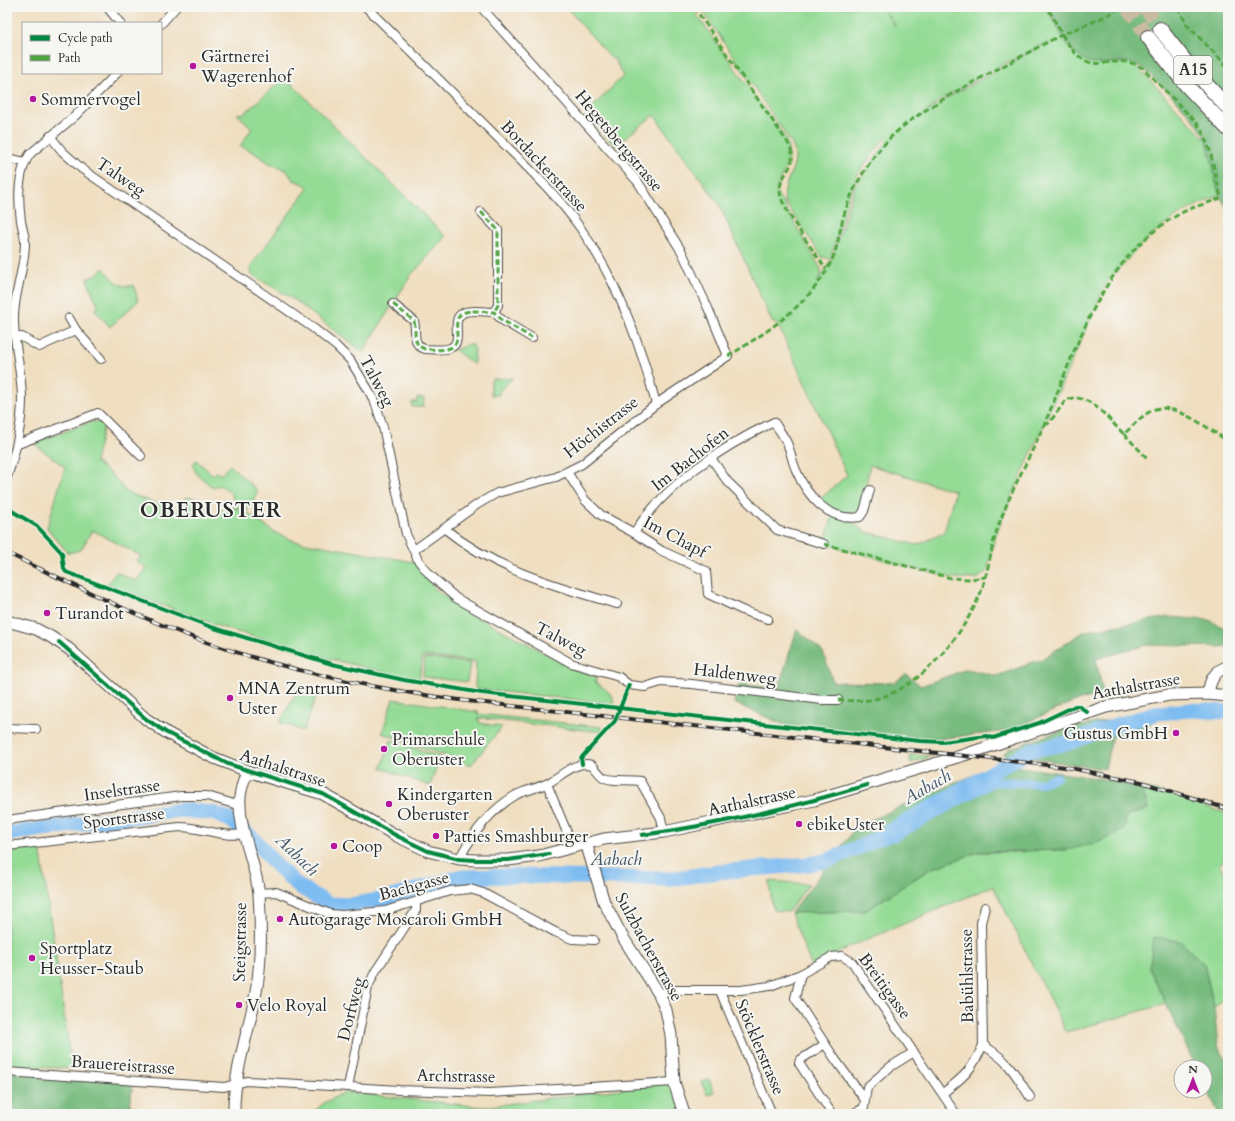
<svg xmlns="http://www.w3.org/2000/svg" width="1235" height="1121" viewBox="0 0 1235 1121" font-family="Cardo,serif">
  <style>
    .green { fill: #94db95; stroke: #608360; fill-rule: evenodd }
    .forest { fill: #77bb7e; stroke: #517354 }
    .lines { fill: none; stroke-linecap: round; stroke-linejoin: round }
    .canal { stroke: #7dbcf1; stroke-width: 9 }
    .river { stroke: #7dbcf1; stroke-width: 15 }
    .highway-tunnel { stroke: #c9baa2; stroke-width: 14; stroke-dasharray: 14 7; stroke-linecap: butt }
    .street-casing { stroke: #494641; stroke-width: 10 }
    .secondary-casing { stroke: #494641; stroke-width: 13 }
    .highway-casing { stroke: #494641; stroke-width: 16 }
    .street { stroke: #fff; stroke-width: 8 }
    .secondary { stroke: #fff; stroke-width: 11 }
    .highway { stroke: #fff; stroke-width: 14 }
    .rail-casing { stroke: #2b2b2b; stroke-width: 4 }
    .rail { stroke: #f6f6f2; stroke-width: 2.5; stroke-dasharray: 8; stroke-linecap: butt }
    .quiet { stroke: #51a443; stroke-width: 3; stroke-dasharray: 6 3; stroke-linecap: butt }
    .cycleway-casing { stroke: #f6f6f2; stroke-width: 6 }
    .cycleway { stroke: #00873e; stroke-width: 4 }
    .poi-dot { fill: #b5179e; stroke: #f6f6f2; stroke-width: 1.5 }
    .labels { text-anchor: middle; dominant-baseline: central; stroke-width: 4; stroke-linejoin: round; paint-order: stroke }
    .shield { fill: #f6f6f2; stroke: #686867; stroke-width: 1 }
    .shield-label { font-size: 16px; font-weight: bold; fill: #2b2b2b }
    .poi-label { font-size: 17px; fill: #2b2b2b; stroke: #f6f6f2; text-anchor: start }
    .street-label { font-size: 17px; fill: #2b2b2b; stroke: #f6f6f2 }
    .water-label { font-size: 18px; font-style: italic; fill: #445666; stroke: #f6f6f2 }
    .district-label { font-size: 21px; font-weight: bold; letter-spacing: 1px; fill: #2b2b2b; stroke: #f6f6f2 }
  </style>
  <rect width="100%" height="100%" fill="#f6f6f2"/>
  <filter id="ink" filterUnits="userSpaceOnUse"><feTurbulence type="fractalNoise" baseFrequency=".025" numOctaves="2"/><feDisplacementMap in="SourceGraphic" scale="8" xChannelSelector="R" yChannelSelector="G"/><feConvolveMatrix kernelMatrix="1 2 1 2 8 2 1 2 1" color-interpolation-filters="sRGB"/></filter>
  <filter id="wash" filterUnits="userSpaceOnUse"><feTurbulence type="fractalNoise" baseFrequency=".012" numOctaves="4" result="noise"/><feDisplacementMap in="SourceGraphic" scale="16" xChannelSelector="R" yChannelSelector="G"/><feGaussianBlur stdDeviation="0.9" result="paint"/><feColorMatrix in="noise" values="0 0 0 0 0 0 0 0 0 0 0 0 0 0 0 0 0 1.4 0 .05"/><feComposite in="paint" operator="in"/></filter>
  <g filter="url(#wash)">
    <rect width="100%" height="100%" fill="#f0dec0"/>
    <g class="green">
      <path d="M 566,7 L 691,7 L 786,139 C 793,166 783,167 776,191 L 821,269 L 821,275 L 817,283 L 832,259 L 855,186 L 888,140 L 884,139 L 858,174 L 850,193 L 830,259 L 822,257 L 785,202 C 781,177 803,167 792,144 L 700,7 L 882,7 L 895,26 L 883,7 L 1045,7 L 1071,50 L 1100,64 L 1133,62 L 1207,141 L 1220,194 C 1207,201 1193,206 1181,214 C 1151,232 1128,257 1106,284 L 1005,512 L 994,541 L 987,572 L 977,579 L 951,578 L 824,544 L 833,515 L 817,502 L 847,475 L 778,325 L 772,322 L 719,204 L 654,115 L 615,146 L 586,114 L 623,76 L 614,58 L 612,59 ZM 1050,41 L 947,98 L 919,118 L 942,99 L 1002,65 ZM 870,465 L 955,491 L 944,533 L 917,545 L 866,532 L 850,521 L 860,517 Z"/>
      <polygon points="285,77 446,237 411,275 363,352 290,297 252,275 250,267 308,188 304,184 293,180 286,170 271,164 251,151 240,146 252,128 237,114 245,113"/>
      <path d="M 103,268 C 112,277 120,290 134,285 L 138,301 L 110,327 L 95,310 L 98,306 L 87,279 L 96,275 Z"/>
      <polygon points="469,344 474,346 474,365 455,350"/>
      <polygon points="513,378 499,391 499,395 491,395 491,380 493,379"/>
      <polygon points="417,398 424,398 423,407 412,407 412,402 417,402"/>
      <path d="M 91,422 L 100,422 L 104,425 L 95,462 L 112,475 L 126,492 L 160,505 L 181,511 L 186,503 L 184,498 L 191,497 L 203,501 L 207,512 L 216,516 L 219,511 L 232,507 L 246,512 L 274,532 L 294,541 L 414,562 L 437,591 L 465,610 L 576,670 L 597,677 L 595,682 C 604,688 613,693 614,704 L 475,689 L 476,662 L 423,656 L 419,681 L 314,655 L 224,628 L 107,585 L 116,572 L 136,581 L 147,568 L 136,562 L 141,556 L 92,530 L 81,550 L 68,553 L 47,528 L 65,467 L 33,443 Z"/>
      <path d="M 196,460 L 213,475 L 216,472 L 221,475 L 230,465 L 258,491 L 247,511 L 234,506 C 234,494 229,490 219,485 L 213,488 L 196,473 L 193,465 Z"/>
      <polygon points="425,658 470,663 467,682 423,677"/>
      <polygon points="298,690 316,697 303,731 280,722"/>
      <polygon points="393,699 478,712 478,714 602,727 602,732 478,718 480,723 502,727 471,765 382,733"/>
      <polygon points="391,740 440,757 430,786 381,768"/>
      <polygon points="909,755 932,756 911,763"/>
      <polygon points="1142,788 1172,795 1228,814 1228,863 1225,860 1219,864 1228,878 1228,998 1214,1007 1204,964 1149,968 1166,1004 1066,1032 993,886 847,948 812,968 791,913 865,911 930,869 978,852 1023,852 1148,809"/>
      <polygon points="40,847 72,1069 7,1065 7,852"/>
      <polygon points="769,881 809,884 788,912 773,910"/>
      <polygon points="709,1079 714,1092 707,1095 702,1082"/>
      <polygon points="674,1082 688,1114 311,1114 324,1103 345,1092 483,1107"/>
    </g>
    <g class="forest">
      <path d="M 1047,7 L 1228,7 L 1228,208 C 1212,191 1215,163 1207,142 C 1198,117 1162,87 1143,68 C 1130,60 1122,61 1107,63 C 1072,69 1063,32 1047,7 Z"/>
      <polygon points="1169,617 1209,620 1228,630 1228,647 1147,645 1096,659 1103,694 1073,702 1007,731 920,741 787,726 734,703 739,684 778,689 797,629 823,652 833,682 894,683 906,674 921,686 967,669 997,676 1042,659 1085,631"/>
      <polygon points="1207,705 1228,707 1228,716 1215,713 1157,713 1149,725 1112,737 1105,769 1003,754 1008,749 1066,729 1115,719 1159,707"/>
      <polygon points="999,764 1103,779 1142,788 1148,809 1126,816 1125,828 1098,843 1067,850 978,852 930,869 865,911 791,913 857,826"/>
      <polygon points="1154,937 1180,941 1204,964 1214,1007 1218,1046 1228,1063 1228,1114 1219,1114 1205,1085 1205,1067 1196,1067 1149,968"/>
      <polygon points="7,1072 133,1081 130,1107 110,1107 97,1114 7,1114"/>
    </g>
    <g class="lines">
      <polyline class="canal" points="867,844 894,837 993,782 1040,783 1057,777"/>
      <polyline class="river" points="7,834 181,810 213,813 230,820 255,840 274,863 298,886 329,904 351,905 389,898 459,877 517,876 670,879 718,872 810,864 829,860 867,844 1031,750 1069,743 1116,725 1158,713 1190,710 1228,712"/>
    </g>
  </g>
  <g filter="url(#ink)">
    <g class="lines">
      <g class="highway-tunnel">
        <polyline points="1127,7 1148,37"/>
        <polyline points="1145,7 1160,29"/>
      </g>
      <defs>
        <g id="street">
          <polyline points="107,7 120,23"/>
          <path d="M 366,7 C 407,48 448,88 489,129 C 521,161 555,192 581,229 C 618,282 640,342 656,404"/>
          <polyline points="161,24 176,7"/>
          <polyline points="50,136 62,151 82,169 313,328 336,346 350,360 368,389 376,405 383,427 406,534 418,560 430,575 456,598 571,663 619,677 629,685 645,687 661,682 692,684 822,700 838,700"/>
          <polyline points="7,158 25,162"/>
          <polyline points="481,212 498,230 498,305 494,312"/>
          <path d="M 393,304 L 414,321 C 417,331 411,345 425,349 C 432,349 443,351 450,348 C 465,343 449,319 463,313 C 471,309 485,312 494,312 L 502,320 L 532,338"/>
          <polyline points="69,318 76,330"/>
          <polyline points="15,337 22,337 39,347 76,330 101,359"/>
          <polyline points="18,444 98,413 141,456"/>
          <polyline points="711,458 727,481 777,530 824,544"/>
          <polyline points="567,472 585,500 601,515 634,533 662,551 706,571 708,594 744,611 768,619"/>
          <path d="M 7,477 C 16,451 22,427 22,399 C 22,371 13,343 14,315 C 15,290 25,267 25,242 C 25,235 22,228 21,221 C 18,199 17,173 30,154 L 75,116 L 117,73"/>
          <path d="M 445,529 C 496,570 555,586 617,604"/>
          <path d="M 634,533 C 665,484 723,446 774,422 C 778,429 784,436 787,443 C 791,452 792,461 796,470 C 807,496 828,522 860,517 L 864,511 L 870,490"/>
          <polyline points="414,550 478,504 497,493 556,477 582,464 656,404 728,356 708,308 682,252 638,182 481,7"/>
          <polyline points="7,728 36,729"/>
          <polyline points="547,784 573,847"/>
          <polyline points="7,820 181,796 207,796 234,804 240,803"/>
          <path d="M 7,846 L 180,827 C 201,827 223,838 244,834"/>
          <path d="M 459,859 C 473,833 490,810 516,795 C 526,790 538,788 548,783 C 562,776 575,760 592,765 C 596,769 599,774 603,777 C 610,782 630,779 640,781 L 661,818 L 664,832"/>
          <polyline points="258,893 276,892 330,914 342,915 385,911 450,891 470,889 483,893 555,932 572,939 594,940"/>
          <polyline points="801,974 795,998 835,1059 865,1100 864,1108 853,1114"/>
          <polyline points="720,991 772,1114"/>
          <polyline points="659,994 673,990 741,990 770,986 801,974 831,957 842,956 852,962 956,1114"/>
          <polyline points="825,1044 800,1060 799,1063 832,1114"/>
          <path d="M 983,1045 C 1009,1061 1014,1072 1030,1097"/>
          <polyline points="7,1072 224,1087 247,1081 399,1090 490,1093 674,1082"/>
          <polyline points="348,1087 368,987 375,972 416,910 416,902"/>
          <path d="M 943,1093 C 964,1077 972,1070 983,1045 L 981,923 L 985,907"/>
          <polyline points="865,1100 867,1087 890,1067 914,1052"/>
        </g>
        <g id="secondary">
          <polyline points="7,621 36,629 51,637 69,649 146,719 167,733 212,757 247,771 323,794 397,836 428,851 459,859 476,860 508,860 539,856 604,839 664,832 814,800 964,755 1106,707 1169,695 1208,694 1228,696"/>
          <path d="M 1208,694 C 1210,681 1214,670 1228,667"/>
          <polyline points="586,843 604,902 622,936 659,994 666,1010 671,1035 674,1082 684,1114"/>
          <path d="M 234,1114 C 233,1072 249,1032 256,992 C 262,961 261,926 259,895 C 256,862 238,831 240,797 C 241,788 244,779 247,771"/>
        </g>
        <g id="highway">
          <polyline points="1160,29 1186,62 1228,108"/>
          <polyline points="1148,37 1187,86 1228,129"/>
        </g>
      </defs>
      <use href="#street" class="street-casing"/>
      <use href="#secondary" class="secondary-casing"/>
      <use href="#highway" class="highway-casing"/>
      <use href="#street" class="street"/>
      <use href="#secondary" class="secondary"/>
      <use href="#highway" class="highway"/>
      <defs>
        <path id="rail" d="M 7,553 C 68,582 129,613 192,637 C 281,670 373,689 467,701 L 1065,767 L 1141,782 L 1228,809"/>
      </defs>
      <use href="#rail" class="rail-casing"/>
      <use href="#rail" class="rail"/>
      <g class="quiet">
        <path d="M 694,7 L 788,143 C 801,168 780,170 780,191 C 779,206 816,254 826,269"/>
        <polyline points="1178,7 1187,25 1228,67"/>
        <polyline points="481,212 498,230 498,305 494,312"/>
        <path d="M 393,304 L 414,321 C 417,331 411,345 425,349 C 432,349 443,351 450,348 C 465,343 449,319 463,313 C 471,309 485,312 494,312 L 502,320 L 532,338"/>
        <path d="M 728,356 C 765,334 810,304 830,264 C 838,249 839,231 844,215 C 853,186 868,162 888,140 C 916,111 970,84 1005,65 C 1025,55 1044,43 1064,34 C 1084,25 1103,19 1121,7"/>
        <path d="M 1044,425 L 1049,423 L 1066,400 C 1089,390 1108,420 1124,434 C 1133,426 1142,415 1153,410 C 1173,400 1211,431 1228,441"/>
        <polyline points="1124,434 1149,460"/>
        <polyline points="824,544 951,578 970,579 985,577"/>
        <path d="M 838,700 C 854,701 869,702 885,696 C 927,681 967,630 982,589 C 989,568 991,547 998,527 C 1010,492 1029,459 1044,425 C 1078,346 1101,256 1183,212 C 1195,206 1209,203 1221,198 L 1210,151 L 1202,131 L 1196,122 L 1143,68 C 1129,60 1120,61 1104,63 C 1073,69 1061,29 1047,7"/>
      </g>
      <defs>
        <g id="cycleway">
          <polyline points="7,508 37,526 62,553 64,569 66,572 211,627 332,664 404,680 482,693 920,741 943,742 986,736 993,738 1039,723 1075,706 1079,706 1087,712"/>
          <polyline points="59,642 146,719 167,733 228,764 323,794 397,836 428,851 459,859 476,860 508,860 549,854"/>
          <polyline points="582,764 581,758 615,721 629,685"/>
          <path d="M 642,835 C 717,825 794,807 867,785"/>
        </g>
      </defs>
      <use href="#cycleway" class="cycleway-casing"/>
      <use href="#cycleway" class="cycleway"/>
    </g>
  </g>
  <g class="poi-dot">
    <circle cx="193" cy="66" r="4"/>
    <circle cx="33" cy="99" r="4"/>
    <circle cx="47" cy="613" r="4"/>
    <circle cx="230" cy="698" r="4"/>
    <circle cx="1176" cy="733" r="4"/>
    <circle cx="384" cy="749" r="4"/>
    <circle cx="389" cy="804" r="4"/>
    <circle cx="799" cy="824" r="4"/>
    <circle cx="436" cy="836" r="4"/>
    <circle cx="334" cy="846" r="4"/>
    <circle cx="280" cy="919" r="4"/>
    <circle cx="32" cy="958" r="4"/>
    <circle cx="239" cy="1005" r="4"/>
  </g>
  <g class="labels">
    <rect class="shield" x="1174" y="56" width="38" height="28" rx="3"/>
    <g class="shield-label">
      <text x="1193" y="70">A15</text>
    </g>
    <g class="poi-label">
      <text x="201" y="56">Gärtnerei<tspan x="201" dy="20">Wagerenhof</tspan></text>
      <text x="41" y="99">Sommervogel</text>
      <text x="55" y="613">Turandot</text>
      <text x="238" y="688">MNA Zentrum<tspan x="238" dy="20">Uster</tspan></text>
      <text x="1168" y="733" text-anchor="end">Gustus GmbH</text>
      <text x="392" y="739">Primarschule<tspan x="392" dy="20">Oberuster</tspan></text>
      <text x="397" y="794">Kindergarten<tspan x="397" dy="20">Oberuster</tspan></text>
      <text x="807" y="824">ebikeUster</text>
      <text x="444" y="836">Patties Smashburger</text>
      <text x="342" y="846">Coop</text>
      <text x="288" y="919">Autogarage Moscaroli GmbH</text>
      <text x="40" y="948">Sportplatz<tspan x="40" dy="20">Heusser-Staub</tspan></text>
      <text x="247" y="1005">Velo Royal</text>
    </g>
    <g class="street-label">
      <text transform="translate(619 141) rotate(50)">Hegetsbergstrasse</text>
      <text transform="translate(544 166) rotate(47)">Bordackerstrasse</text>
      <text transform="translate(121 177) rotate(34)">Talweg</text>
      <text transform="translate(377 381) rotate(62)">Talweg</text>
      <text transform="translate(601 427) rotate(-38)">Höchistrasse</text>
      <text transform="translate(690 459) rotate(-38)">Im Bachofen</text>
      <text transform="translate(675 537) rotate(28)">Im Chapf</text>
      <text transform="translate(561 639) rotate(27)">Talweg</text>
      <text transform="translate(735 674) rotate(7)">Haldenweg</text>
      <text transform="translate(1136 686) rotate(-10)">Aathalstrasse</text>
      <text transform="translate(283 768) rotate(18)">Aathalstrasse</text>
      <text transform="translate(122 790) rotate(-8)">Inselstrasse</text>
      <text transform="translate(752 801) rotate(-12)">Aathalstrasse</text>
      <text transform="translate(124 818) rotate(-7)">Sportstrasse</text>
      <text transform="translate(414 886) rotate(-15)">Bachgasse</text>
      <text transform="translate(240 942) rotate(-89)">Steigstrasse</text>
      <text transform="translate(649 947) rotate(61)">Sulzbacherstrasse</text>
      <text transform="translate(967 976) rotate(-91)">Babühlstrasse</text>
      <text transform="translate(885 986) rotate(54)">Breitigasse</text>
      <text transform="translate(351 1009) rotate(-76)">Dorfweg</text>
      <text transform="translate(760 1047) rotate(67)">Stöcklerstrasse</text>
      <text transform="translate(123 1065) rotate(4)">Brauereistrasse</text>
      <text transform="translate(456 1076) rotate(1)">Archstrasse</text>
    </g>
    <g class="water-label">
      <text transform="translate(927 787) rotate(-30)">Aabach</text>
      <text transform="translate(297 855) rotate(44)">Aabach</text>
      <text x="616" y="859">Aabach</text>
    </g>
    <g class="district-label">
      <text x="211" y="510">OBERUSTER</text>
    </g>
  </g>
  <rect width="1235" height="1121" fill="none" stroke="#f6f6f2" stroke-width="24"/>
  <rect x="22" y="22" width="140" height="52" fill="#f6f6f2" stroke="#a5a5a2"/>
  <rect x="30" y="35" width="20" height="6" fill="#00873e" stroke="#a5a5a2"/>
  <text x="58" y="42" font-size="12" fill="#2b2b2b">Cycle path</text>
  <rect x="30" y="55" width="20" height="6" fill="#51a443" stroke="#a5a5a2"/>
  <text x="58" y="62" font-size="12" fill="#2b2b2b">Path</text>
  <g transform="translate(1193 1079)"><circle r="19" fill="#f6f6f2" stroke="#a5a5a2"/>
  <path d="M0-3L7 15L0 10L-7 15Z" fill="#b5179e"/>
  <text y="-6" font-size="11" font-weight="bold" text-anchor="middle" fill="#2b2b2b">N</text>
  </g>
</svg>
